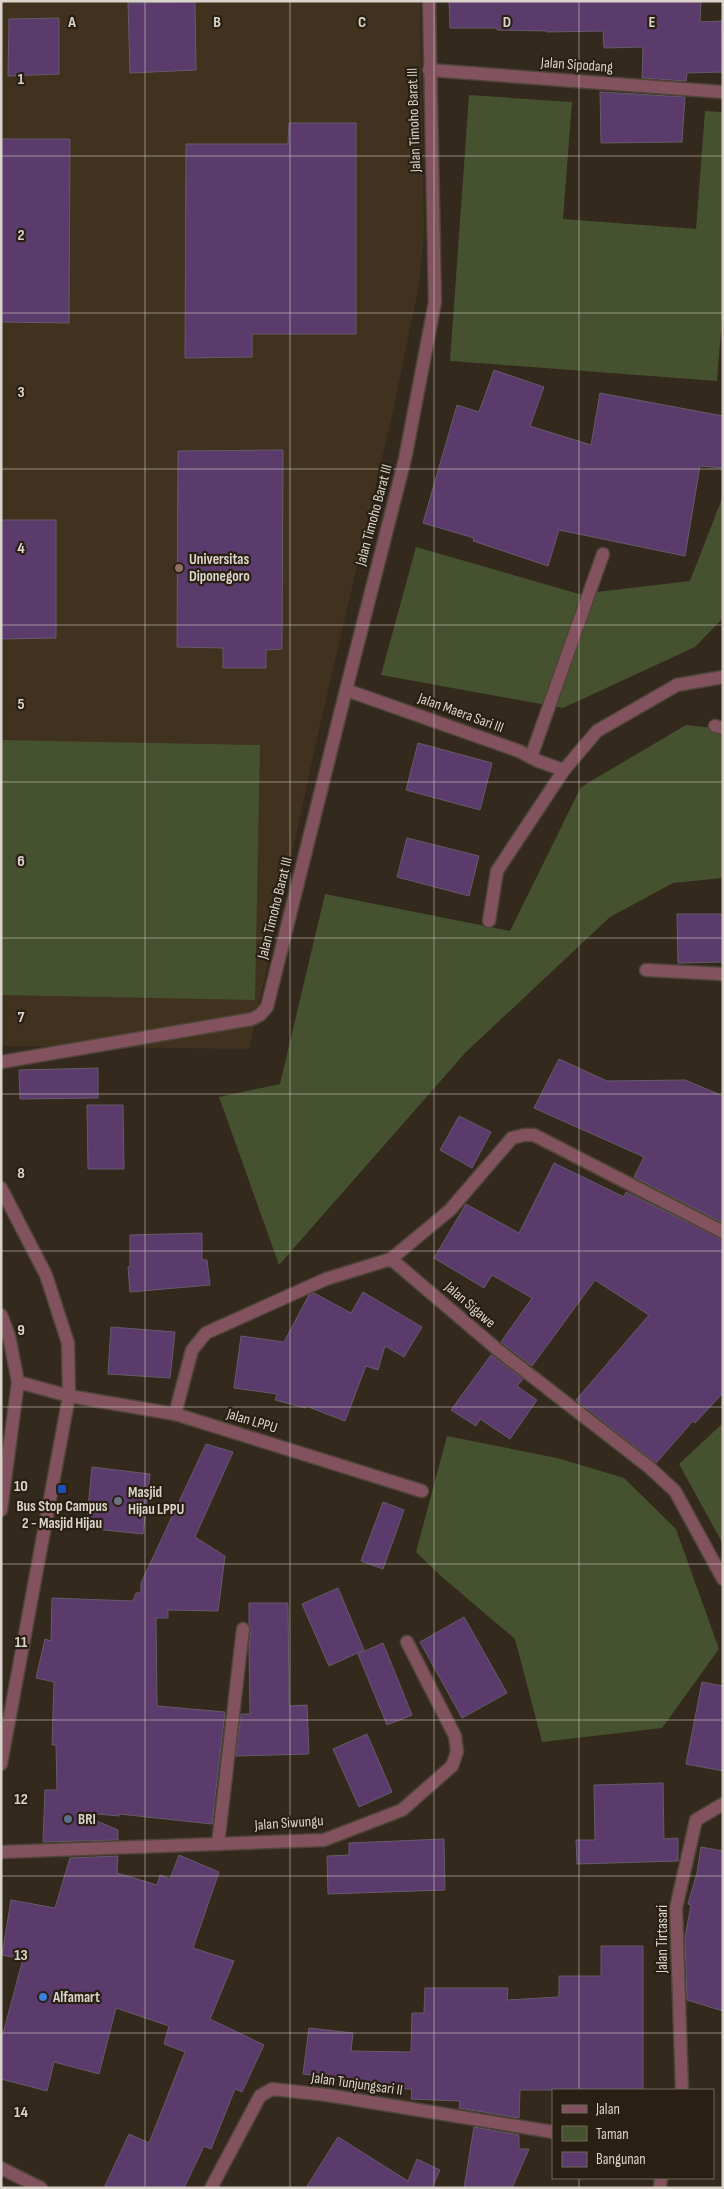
<svg xmlns="http://www.w3.org/2000/svg" width="724" height="2189" viewBox="0 0 724 2189" font-family="'Sofia Sans Condensed',sans-serif">
  <style>
    .built { fill: #40321f }
    .green { fill: #465130 }
    .building { fill: #5b3b6b; stroke: #655b6a }
    .lines { fill: none; stroke-linecap: round; stroke-linejoin: round }
    .minor-casing { stroke: #4e4438; stroke-width: 15 }
    .tertiary-casing { stroke: #4e4438; stroke-width: 15 }
    .minor { stroke: #82525e; stroke-width: 12 }
    .tertiary { stroke: #82525e; stroke-width: 12 }
    .grid { fill: none; stroke: #dad4cc; stroke-width: 1; stroke-opacity: 0.55 }
    .education-dot { fill: #8d6e63; stroke: #292013; stroke-width: 2 }
    .transit-dot { fill: #1a4fb4; stroke: #292013; stroke-width: 2 }
    .worship-dot { fill: #6b7280; stroke: #292013; stroke-width: 2 }
    .service-dot { fill: #5c6f8a; stroke: #292013; stroke-width: 2 }
    .shop-dot { fill: #3f7fe0; stroke: #292013; stroke-width: 2 }
    .labels { text-anchor: middle; dominant-baseline: central; stroke-width: 4.5; stroke-linejoin: round; paint-order: stroke }
    .street-label { font-size: 15px; fill: #dad4cc; stroke: #292013 }
    .poi-label { font-size: 15px; font-weight: bold; fill: #dad4cc; stroke: #292013; text-anchor: start }
    .grid-label { font-size: 16px; text-anchor: middle; font-weight: bold; fill: #dad4cc; stroke: #292013; stroke-width: 4.5; stroke-linejoin: round; paint-order: stroke }
  </style>
  <rect width="100%" height="100%" fill="#33291c"/>
  <polygon class="built" points="1,1 420,1 424,233 419,285 392,416 321,721 249,1049 1,1046"/>
  <g class="green">
    <polygon points="469,95 572,102 563,219 696,229 705,111 723,112 723,305 717,381 450,361"/>
    <polygon points="723,496 723,618 695,647 563,708 381,675 416,547 579,594 690,581"/>
    <polygon points="686,725 723,729 723,878 673,883 610,917 466,1052 279,1265 219,1097 280,1084 325,894 510,931 581,787"/>
    <polygon points="1,740 260,745 255,1000 1,995"/>
    <polygon points="723,1423 723,1544 679,1464"/>
    <polygon points="447,1436 557,1458 624,1478 676,1529 719,1649 662,1728 542,1742 515,1639 442,1577 416,1552"/>
  </g>
  <g class="building">
    <polygon points="449,1 701,1 700,22 722,21 723,72 687,73 686,81 642,78 643,47 604,48 603,31 547,32 547,31 497,30 497,28 450,28"/>
    <polygon points="195,2 196,70 130,73 128,3"/>
    <polygon points="59,18 59,74 8,76 9,19"/>
    <polygon points="600,92 685,97 682,142 601,143"/>
    <polygon points="289,123 356,123 356,334 252,334 252,357 185,358 186,144 288,144"/>
    <polygon points="1,139 70,139 69,323 1,322"/>
    <polygon points="494,370 544,387 530,426 591,445 600,393 723,416 723,468 700,466 685,556 559,530 548,566 473,541 474,538 423,523 457,405 479,412"/>
    <polygon points="283,450 282,649 266,650 266,668 223,668 223,648 177,647 178,451"/>
    <polygon points="1,520 56,520 56,638 1,639"/>
    <polygon points="418,743 492,763 480,810 406,790"/>
    <polygon points="407,838 479,856 469,896 397,877"/>
    <polygon points="677,914 723,914 723,962 678,963"/>
    <polygon points="559,1059 607,1081 685,1080 723,1096 723,1223 634,1177 644,1157 534,1108"/>
    <polygon points="98,1068 98,1098 20,1099 19,1070"/>
    <polygon points="87,1105 123,1105 124,1169 88,1169"/>
    <polygon points="459,1116 491,1132 472,1168 440,1150"/>
    <polygon points="554,1163 624,1197 626,1192 723,1240 723,1393 695,1423 693,1421 656,1463 576,1400 649,1315 595,1280 532,1366 501,1342 532,1298 492,1275 484,1288 434,1258 466,1204 519,1233"/>
    <polygon points="202,1233 202,1260 207,1260 210,1285 130,1292 128,1267 130,1267 130,1235"/>
    <polygon points="363,1292 422,1327 404,1357 385,1346 378,1370 366,1366 345,1421 306,1406 305,1408 275,1400 277,1394 234,1388 241,1336 284,1342 309,1295 314,1293 351,1313"/>
    <polygon points="111,1327 175,1332 170,1378 108,1374"/>
    <polygon points="491,1355 523,1379 517,1386 537,1400 510,1439 480,1419 476,1426 451,1410"/>
    <polygon points="206,1444 233,1452 195,1537 225,1556 218,1611 168,1610 168,1618 156,1618 157,1706 225,1712 212,1824 119,1814 119,1816 76,1812 118,1830 118,1840 43,1842 45,1790 57,1790 56,1745 52,1745 54,1682 36,1678 45,1639 51,1641 52,1598 133,1601 136,1593 141,1593 141,1583"/>
    <polygon points="92,1467 150,1474 143,1534 86,1528"/>
    <polygon points="383,1502 404,1510 383,1569 361,1561"/>
    <polygon points="338,1588 364,1650 329,1666 302,1604"/>
    <polygon points="249,1603 288,1603 289,1706 307,1705 309,1754 236,1756 241,1714 250,1714 249,1646 251,1630 249,1624"/>
    <polygon points="464,1617 507,1693 462,1718 420,1642"/>
    <polygon points="383,1643 412,1715 387,1725 358,1654"/>
    <polygon points="702,1682 723,1686 723,1771 686,1764"/>
    <polygon points="367,1734 392,1792 359,1807 333,1749"/>
    <polygon points="663,1783 664,1839 678,1838 678,1861 577,1864 576,1840 595,1840 594,1785"/>
    <polygon points="444,1839 445,1890 328,1894 327,1856 349,1855 349,1843"/>
    <polygon points="701,1847 723,1851 723,2011 687,2000 685,1937 691,1905 688,1904 697,1873"/>
    <polygon points="179,1855 219,1872 193,1948 234,1961 210,2019 264,2045 242,2092 235,2089 211,2149 204,2146 184,2188 104,2188 129,2134 149,2143 185,2052 164,2044 169,2026 116,2008 99,2074 54,2062 47,2091 1,2079 1,2041 23,1959 2,1955 11,1900 55,1908 70,1858 118,1856 117,1873 157,1885 160,1875 170,1879"/>
    <polygon points="601,1946 643,1946 643,2090 520,2090 519,2118 459,2108 460,2101 411,2099 412,2089 363,2088 363,2081 303,2074 309,2028 353,2033 351,2051 411,2052 412,2013 424,2013 425,1988 508,1988 507,2000 559,1997 559,1976 601,1976"/>
    <polygon points="474,2127 519,2135 519,2149 529,2149 512,2188 464,2188"/>
    <polygon points="338,2137 408,2181 417,2159 440,2170 432,2188 306,2188"/>
  </g>
  <g class="lines">
    <defs>
      <g id="minor">
        <polyline points="429,70 723,92"/>
        <polyline points="346,690 519,751 538,761 564,770"/>
        <polyline points="715,726 723,728"/>
        <polyline points="531,757 603,554"/>
        <polyline points="489,921 497,871 564,770 597,731 677,685 723,677"/>
        <polyline points="646,970 723,974"/>
        <polyline points="1,1062 252,1019 260,1015 267,1007 346,690 405,459 435,302 429,1"/>
        <polyline points="391,1259 450,1210 512,1138 524,1135 534,1135 723,1232"/>
        <polyline points="69,1396 175,1414 422,1491"/>
        <polyline points="175,1414 192,1350 206,1333 326,1279 391,1259 498,1350 649,1467 675,1491 723,1579"/>
        <polyline points="218,1844 243,1629"/>
        <polyline points="1,1852 324,1840 402,1810 452,1766 457,1752 455,1736 407,1642"/>
        <polyline points="682,2090 676,1908 696,1820 723,1804"/>
        <polyline points="1,2168 41,2188"/>
        <polyline points="211,2188 260,2096 272,2089 327,2095 553,2132"/>
        <polyline points="660,2188 661,2178"/>
      </g>
      <g id="tertiary">
        <polyline points="1,1188 46,1275 68,1343 69,1396 1,1764"/>
        <polyline points="1,1315 9,1336 18,1382 1,1510"/>
        <polyline points="18,1382 69,1396"/>
      </g>
    </defs>
    <use href="#minor" class="minor-casing"/>
    <use href="#tertiary" class="tertiary-casing"/>
    <use href="#minor" class="minor"/>
    <use href="#tertiary" class="tertiary"/>
  </g>
  <path class="grid" d="M 145,1 L 145,2188M 290,1 L 290,2188M 434,1 L 434,2188M 579,1 L 579,2090M 1,156 L 723,156M 1,313 L 723,313M 1,469 L 723,469M 1,625 L 723,625M 1,782 L 723,782M 1,938 L 723,938M 1,1094 L 723,1094M 1,1251 L 723,1251M 1,1407 L 723,1407M 1,1564 L 723,1564M 1,1720 L 723,1720M 1,1876 L 723,1876M 1,2033 L 723,2033M 579,2178 L 579,2188"/>
  <circle class="education-dot" cx="179" cy="568" r="5"/>
  <rect class="transit-dot" x="57" y="1484" width="10" height="10" rx="2.5"/>
  <circle class="worship-dot" cx="118" cy="1501" r="5"/>
  <circle class="service-dot" cx="68" cy="1819" r="5"/>
  <circle class="shop-dot" cx="43" cy="1997" r="5"/>
  <g class="labels">
    <g class="street-label">
      <text transform="translate(577 65) rotate(4)">Jalan Sipodang</text>
      <text transform="translate(414 120) rotate(-92)">Jalan Timoho Barat III</text>
      <text transform="translate(374 515) rotate(-75)">Jalan Timoho Barat III</text>
      <text transform="translate(461 713) rotate(20)">Jalan Maera Sari III</text>
      <text transform="translate(275 908) rotate(-76)">Jalan Timoho Barat III</text>
      <text transform="translate(470 1305) rotate(41)">Jalan Sigawe</text>
      <text transform="translate(252 1421) rotate(17)">Jalan LPPU</text>
      <text transform="translate(289 1823) rotate(-4)">Jalan Siwungu</text>
      <text transform="translate(662 1939) rotate(-90)">Jalan Tirtasari</text>
      <text transform="translate(357 2084) rotate(8)">Jalan Tunjungsari II</text>
    </g>
    <g class="poi-label">
      <text x="189" y="559">Universitas<tspan x="189" dy="17">Diponegoro</tspan></text>
      <text x="128" y="1492">Masjid<tspan x="128" dy="17">Hijau LPPU</tspan></text>
      <text x="62" y="1506" text-anchor="middle">Bus Stop Campus<tspan x="62" dy="17">2 - Masjid Hijau</tspan></text>
      <text x="78" y="1819">BRI</text>
      <text x="53" y="1997">Alfamart</text>
    </g>
  </g>
  <g class="grid-label">
    <text x="72" y="27">A</text>
    <text x="217" y="27">B</text>
    <text x="362" y="27">C</text>
    <text x="507" y="27">D</text>
    <text x="652" y="27">E</text>
    <text x="21" y="84">1</text>
    <text x="21" y="240">2</text>
    <text x="21" y="397">3</text>
    <text x="21" y="553">4</text>
    <text x="21" y="709">5</text>
    <text x="21" y="866">6</text>
    <text x="21" y="1022">7</text>
    <text x="21" y="1178">8</text>
    <text x="21" y="1335">9</text>
    <text x="21" y="1491">10</text>
    <text x="21" y="1647">11</text>
    <text x="21" y="1804">12</text>
    <text x="21" y="1960">13</text>
    <text x="21" y="2117">14</text>
  </g>
  <rect width="724" height="2189" fill="none" stroke="#dad4cc" stroke-width="5"/>
  <rect x="552" y="2089" width="162" height="90" fill="#292013" stroke="#70685d"/>
  <rect x="562" y="2105" width="25" height="8" fill="#82525e" stroke="#70685d"/>
  <text x="596" y="2114" font-size="15" fill="#dad4cc">Jalan</text>
  <rect x="562" y="2126" width="25" height="15" fill="#465130" stroke="#70685d"/>
  <text x="596" y="2139" font-size="15" fill="#dad4cc">Taman</text>
  <rect x="562" y="2152" width="25" height="15" fill="#5b3b6b" stroke="#70685d"/>
  <text x="596" y="2164" font-size="15" fill="#dad4cc">Bangunan</text>
</svg>
